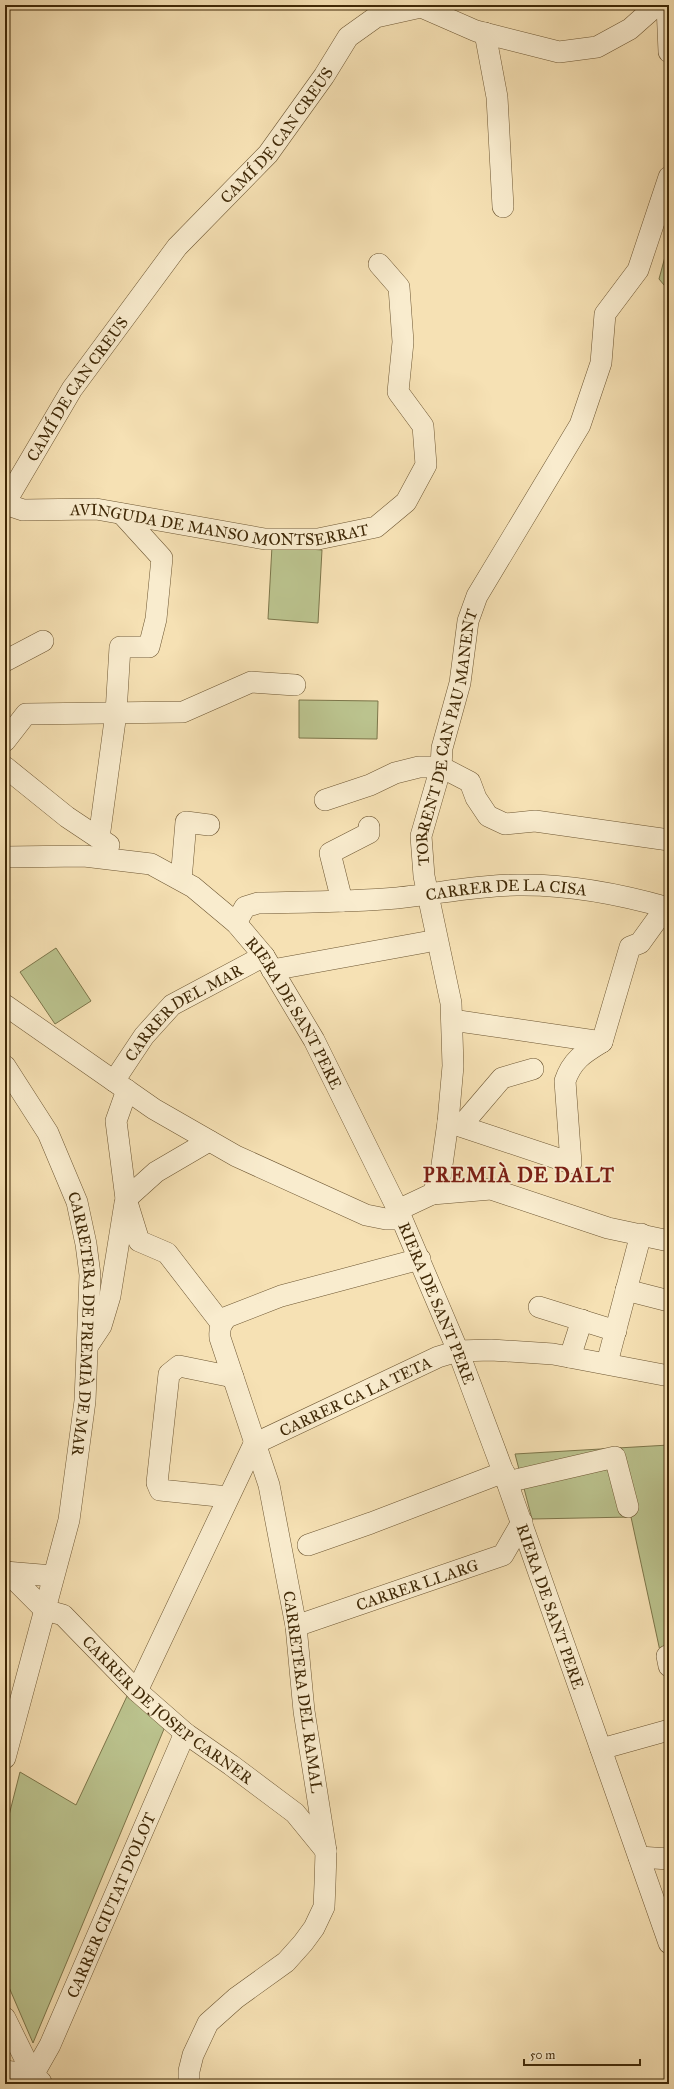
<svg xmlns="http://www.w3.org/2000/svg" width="674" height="2089" viewBox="0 0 674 2089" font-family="'IM FELL Great Primer',serif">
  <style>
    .green { fill: #bbc38e; stroke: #7d764a }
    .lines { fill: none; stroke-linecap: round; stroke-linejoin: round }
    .minor-casing { stroke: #6d5632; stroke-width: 22 }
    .minor { stroke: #f9ecce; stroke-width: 21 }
    .labels { text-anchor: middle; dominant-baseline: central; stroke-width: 3.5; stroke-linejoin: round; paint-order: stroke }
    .street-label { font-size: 16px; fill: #3f2806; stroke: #f9ecce }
    .district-label { font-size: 20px; font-weight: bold; letter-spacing: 1px; fill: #7a1f14; stroke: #f9ecce }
  </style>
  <rect width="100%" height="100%" fill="#f6e1b4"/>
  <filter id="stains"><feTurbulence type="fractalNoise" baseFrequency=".005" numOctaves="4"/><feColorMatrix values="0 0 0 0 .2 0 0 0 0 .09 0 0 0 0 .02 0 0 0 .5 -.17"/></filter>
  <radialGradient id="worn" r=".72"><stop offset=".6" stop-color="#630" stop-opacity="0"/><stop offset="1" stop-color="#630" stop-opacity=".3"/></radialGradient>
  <g class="green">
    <polygon points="669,242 669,291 659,279"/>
    <polygon points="272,546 322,550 318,623 268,619"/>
    <polygon points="299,700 378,701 377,739 299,738"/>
    <polygon points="56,948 91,1001 55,1024 20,972"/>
    <polygon points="669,1445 669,1649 660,1651 631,1517 532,1519 515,1454"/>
    <polygon points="128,1694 164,1729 33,2043 5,1978 5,1831 20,1772 76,1805"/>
  </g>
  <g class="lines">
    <defs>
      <g id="minor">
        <polyline points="667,5 669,52"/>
        <polyline points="485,33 497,97 503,207"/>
        <path id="s1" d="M 5,503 L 72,389 L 177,247 L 268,154 L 324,76 L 348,37 L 376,17 L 421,7 L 476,31 L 559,52 L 597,47 L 630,29 L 657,5"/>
        <path id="s2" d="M 5,504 L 23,510 L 96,509 L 265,539 L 318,539 L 376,527 L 406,502 L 426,465 L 423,426 L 398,392 L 403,342 L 399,287 L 379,264"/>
        <polyline points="5,661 43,641"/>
        <polyline points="5,741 26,714 183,712 251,682 295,685"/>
        <polyline points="5,767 67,817 109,845"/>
        <polyline points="325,800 370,785 395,773 419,767 441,767 470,782 476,798 488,816 505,824 535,821 669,840"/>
        <polyline points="99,838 116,713 120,647 149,647 156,619 162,558 122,514"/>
        <path id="s3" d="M 5,857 L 84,856 L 151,864 L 193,887 L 236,923 L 264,956 L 314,1040 L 398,1210 L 458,1351 L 507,1482 L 669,1943"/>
        <polyline points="181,880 186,822 209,825"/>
        <polyline points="342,901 330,853 369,833 369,827"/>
        <path id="s4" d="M 236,923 L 245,907 L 258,903 C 304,902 351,902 397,898 C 437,894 477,885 517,885 C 568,884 620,894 669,908"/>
        <polyline points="272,970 426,942"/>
        <polyline points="5,1005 154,1109 236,1156 366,1215 386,1219 401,1219"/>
        <polyline points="452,1020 602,1042"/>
        <path id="s5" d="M 5,1066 L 48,1133 L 77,1202 L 86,1244 L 90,1275 L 85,1401 L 69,1520 L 5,1758"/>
        <path id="s6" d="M 114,1081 L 144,1036 L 172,1005 L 264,956"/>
        <polyline points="127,1090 116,1121 126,1199 139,1241 167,1253 221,1323"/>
        <path d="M 448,1122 L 571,1163 L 565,1081 C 572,1060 584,1053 602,1042 L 630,947 L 640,943 L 666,907"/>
        <polyline points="461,1126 502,1078 533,1069"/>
        <polyline points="432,1194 491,1189 608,1228 669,1241"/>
        <polyline points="126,1199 156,1172 209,1141"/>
        <path id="s7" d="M 398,1210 L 432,1194 L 440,1179 L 448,1122 L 453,1066 L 451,1003 L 424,876 L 421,836 L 441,767 L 442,748 L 460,683 L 468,621 L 477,596 L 580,425 L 601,363 L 605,314 L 638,270 L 669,177"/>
        <polyline points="626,1290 669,1301"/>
        <polyline points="539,1307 616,1331"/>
        <polyline points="89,1344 101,1326 110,1296 125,1203"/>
        <polyline points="570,1357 582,1320"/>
        <polyline points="607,1363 641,1234"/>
        <path id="s8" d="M 254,1444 L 438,1357 L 458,1351 L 491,1350 L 553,1354 L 669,1376"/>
        <polyline points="507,1482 615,1457 628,1507"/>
        <polyline points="228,1497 160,1490 157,1483 169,1374 179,1366 233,1377"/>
        <polyline points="308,1545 371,1523 504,1472"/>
        <polyline points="5,1572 53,1576"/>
        <path id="s9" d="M 7,1572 L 45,1610 L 63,1615 L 137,1691 L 185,1733 L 231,1765 L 295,1813 L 326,1851"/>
        <path id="s10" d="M 296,1626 L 503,1555 L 522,1522"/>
        <polyline points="669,1656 667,1656 669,1666"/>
        <polyline points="137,1691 254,1444"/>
        <polyline points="601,1749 669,1730"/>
        <polyline points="639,1857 669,1859"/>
        <polyline points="5,2018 33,2075 41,2082"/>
        <polyline points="5,2071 33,2075"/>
        <path id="s11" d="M 33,2075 L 50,2045 L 185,1733"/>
        <path d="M 189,2084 L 189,2071 L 193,2055 L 208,2023 L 236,1998 L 286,1962 L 303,1943 L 314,1928 L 324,1907 L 325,1884 L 326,1851 L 304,1711 L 296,1626 L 269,1485 L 220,1338 C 219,1328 221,1324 227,1317 L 281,1296 L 420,1259"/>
      </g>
    </defs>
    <use href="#minor" class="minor-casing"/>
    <use href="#minor" class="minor"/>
  </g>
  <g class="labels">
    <g class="street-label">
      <text stroke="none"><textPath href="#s1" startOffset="459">CAMÍ DE CAN CREUS</textPath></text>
      <text stroke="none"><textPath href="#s1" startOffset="135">CAMÍ DE CAN CREUS</textPath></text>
      <text stroke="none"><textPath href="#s2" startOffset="217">AVINGUDA DE MANSO MONTSERRAT</textPath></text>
      <text stroke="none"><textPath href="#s7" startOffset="503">TORRENT DE CAN PAU MANENT</textPath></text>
      <text stroke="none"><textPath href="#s4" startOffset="281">CARRER DE LA CISA</textPath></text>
      <text stroke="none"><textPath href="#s3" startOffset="358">RIERA DE SANT PERE</textPath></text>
      <text stroke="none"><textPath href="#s6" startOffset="100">CARRER DEL MAR</textPath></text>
      <text stroke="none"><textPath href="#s3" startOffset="682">RIERA DE SANT PERE</textPath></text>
      <text stroke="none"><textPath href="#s5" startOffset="277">CARRETERA DE PREMIÀ DE MAR</textPath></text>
      <text stroke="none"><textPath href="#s8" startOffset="112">CARRER CA LA TETA</textPath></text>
      <text stroke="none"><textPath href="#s10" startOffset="128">CARRER LLARG</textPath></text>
      <text stroke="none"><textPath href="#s3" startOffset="1006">RIERA DE SANT PERE</textPath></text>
      <text transform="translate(303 1692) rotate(82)">CARRETERA DEL RAMAL</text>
      <text stroke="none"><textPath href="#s9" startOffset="214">CARRER DE JOSEP CARNER</textPath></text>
      <text stroke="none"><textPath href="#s11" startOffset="187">CARRER CIUTAT D'OLOT</textPath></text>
    </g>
    <g class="district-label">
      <text x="519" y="1175">PREMIÀ DE DALT</text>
    </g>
  </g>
  <rect width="674" height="2089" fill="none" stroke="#f6e1b4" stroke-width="20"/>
  <rect x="6" y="6" width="662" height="2077" fill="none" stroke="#3f2806" stroke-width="2"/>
  <rect x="10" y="10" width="654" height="2069" fill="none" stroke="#3f2806"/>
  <path d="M524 2059v6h116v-6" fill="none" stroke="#3f2806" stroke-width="2"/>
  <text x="530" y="2059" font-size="12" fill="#3f2806" stroke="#f9ecce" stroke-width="3" paint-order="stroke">50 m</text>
  <rect width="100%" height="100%" filter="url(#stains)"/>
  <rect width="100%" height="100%" fill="url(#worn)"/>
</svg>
